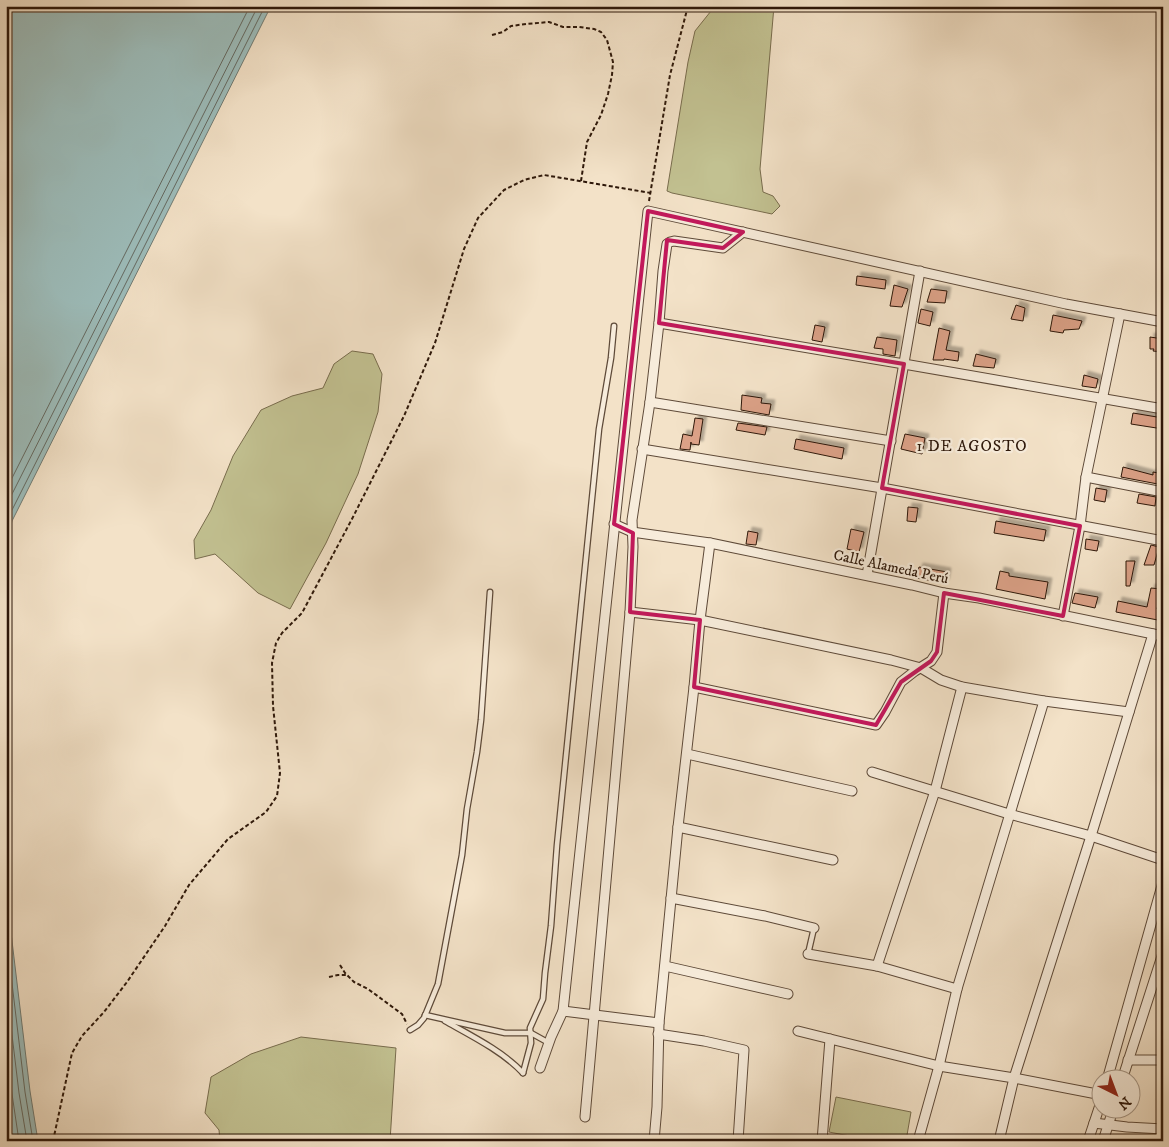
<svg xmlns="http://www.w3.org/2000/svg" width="1169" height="1147" viewBox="0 0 1169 1147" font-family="'IM FELL DW Pica',serif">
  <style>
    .green { fill: #c2c191; stroke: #786c4d }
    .water { fill: #9dbdbb; stroke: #707b74 }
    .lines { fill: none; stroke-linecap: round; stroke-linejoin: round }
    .shore { stroke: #656a62; stroke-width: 1 }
    .building { fill: #dba187; stroke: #2d1709; filter: url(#shadow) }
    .service-casing { stroke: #5e4a39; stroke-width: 7 }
    .minor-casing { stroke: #5e4a39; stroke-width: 11 }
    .path { stroke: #2d1709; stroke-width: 2; stroke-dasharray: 4 2.5; stroke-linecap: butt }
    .service { stroke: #f7ecdb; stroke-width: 4.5 }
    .minor { stroke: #f7ecdb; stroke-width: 9 }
    .marked { fill: none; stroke: #c2185b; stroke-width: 4; stroke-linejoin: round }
    .labels { text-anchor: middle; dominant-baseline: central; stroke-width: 4.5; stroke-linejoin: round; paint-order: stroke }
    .street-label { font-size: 15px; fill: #2d1709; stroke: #f7ecdb }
    .neighbourhood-label { font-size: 16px; letter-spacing: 1px; fill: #2d1709; stroke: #f7ecdb }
  </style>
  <defs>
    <filter id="shadow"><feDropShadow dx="4" dy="-4" stdDeviation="1" flood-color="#0004"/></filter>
  </defs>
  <rect width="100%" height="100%" fill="#f3e2c8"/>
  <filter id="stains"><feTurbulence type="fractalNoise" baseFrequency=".004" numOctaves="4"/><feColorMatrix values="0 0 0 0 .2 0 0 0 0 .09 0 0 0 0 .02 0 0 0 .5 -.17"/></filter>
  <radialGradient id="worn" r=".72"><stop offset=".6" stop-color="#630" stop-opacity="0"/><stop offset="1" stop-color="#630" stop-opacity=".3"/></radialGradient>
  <g class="green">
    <polygon points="715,6 774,6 760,169 763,192 773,196 780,206 772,214 672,193 667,191 688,62 695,31"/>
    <polygon points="352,351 373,354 382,374 378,412 358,474 326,543 290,609 258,593 215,554 195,559 194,540 211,510 233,456 261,410 292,396 323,388 334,364"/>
    <polygon points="301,1037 396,1048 390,1141 220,1141 219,1130 205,1113 211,1077 251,1054"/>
    <polygon points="836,1097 911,1112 906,1141 876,1141 829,1132"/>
  </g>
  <g class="water">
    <polygon points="6,6 271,6 12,521 6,547"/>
    <polygon points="6,891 30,1091 38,1141 6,1141"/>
  </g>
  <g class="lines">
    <g class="shore">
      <polyline points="6,490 250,6"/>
      <polyline points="6,506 258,6"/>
      <polyline points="6,522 265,6"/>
      <polyline points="6,933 25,1092 33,1141"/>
      <polyline points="6,985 19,1093 27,1141"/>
      <polyline points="6,1048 12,1094 19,1141"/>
    </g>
  </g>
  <g class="building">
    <polygon points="857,276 886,280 885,289 856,285"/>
    <polygon points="894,285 908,289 902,307 890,306"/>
    <polygon points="931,289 947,291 945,303 927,302"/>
    <polygon points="1016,305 1025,308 1023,321 1011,319"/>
    <polygon points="921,309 933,312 930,326 918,323"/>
    <polygon points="1053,315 1082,321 1079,329 1064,330 1063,333 1050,331"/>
    <polygon points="815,325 825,327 822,342 812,340"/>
    <polygon points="939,328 950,331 946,350 959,352 958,361 944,359 944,360 933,360"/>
    <polygon points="877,337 897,340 895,356 883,354 883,349 874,348"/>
    <polygon points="1150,337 1163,339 1163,352 1153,351 1154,349 1150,349"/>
    <polygon points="976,354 996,359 994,368 973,366"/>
    <polygon points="1084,375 1098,379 1096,388 1082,386"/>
    <polygon points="742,395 762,398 761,403 771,404 769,415 741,410"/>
    <polygon points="1133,413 1163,418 1163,429 1131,424"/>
    <polygon points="695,418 703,419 699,445 691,444 691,442 690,450 680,449 683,434 692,436"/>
    <polygon points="738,423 767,427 765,435 736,430"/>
    <polygon points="905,434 925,438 922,454 901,449"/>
    <polygon points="796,439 844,448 842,459 794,449"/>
    <polygon points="1123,467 1153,475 1153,472 1163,474 1163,485 1121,477"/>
    <polygon points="1096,488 1107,490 1105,502 1094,500"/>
    <polygon points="1139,494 1156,497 1155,506 1137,503"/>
    <polygon points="908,507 918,508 916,522 907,521"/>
    <polygon points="996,521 1046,530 1044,541 994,533"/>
    <polygon points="851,529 864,532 859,552 847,549"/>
    <polygon points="748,531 758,533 756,545 746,544"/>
    <polygon points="1086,539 1099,541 1097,551 1085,549"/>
    <polygon points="1151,545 1159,547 1154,565 1144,565"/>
    <polygon points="1126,561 1135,561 1130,586 1126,586"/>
    <polygon points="919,567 947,572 945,583 916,578"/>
    <polygon points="1000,571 1009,573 1009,576 1048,582 1045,599 996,589"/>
    <polygon points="1151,588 1161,589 1157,609 1163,610 1163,621 1116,612 1118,601 1147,607"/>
    <polygon points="1075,593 1098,597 1095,608 1072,603"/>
  </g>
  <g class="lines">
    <defs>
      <g id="service">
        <polyline points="808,954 814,928"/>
        <polyline points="425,1015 505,1033 531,1033 549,1043"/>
        <path d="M 445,1021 C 470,1035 504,1052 523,1073"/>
        <polyline points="410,1030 418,1025 424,1018 438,984 462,855 467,809 477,752 481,720 490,592"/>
        <polyline points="523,1073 531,1043 530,1028 543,999 545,973 551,926 557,845 599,429 611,358 614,326"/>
      </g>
      <g id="minor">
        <polyline points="659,323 904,364 1163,409"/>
        <polyline points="650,402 891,441"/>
        <polyline points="642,449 882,488 1163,541"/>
        <polyline points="1086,477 1163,492"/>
        <polyline points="614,524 632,532 710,543 912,585 944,593 979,598 1163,636"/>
        <polyline points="867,575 920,271"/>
        <polyline points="630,612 700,620 891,660 921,668 941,680 962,687 1044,701 1129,712"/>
        <polyline points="1063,616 1080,526 1086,477 1120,314"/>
        <polyline points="694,687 876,725 885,712 901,682 915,671 931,661 937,652 944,593"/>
        <polyline points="687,754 852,791"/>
        <polyline points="872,772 1009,814 1091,836 1163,860"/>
        <polyline points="678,827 833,860"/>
        <polyline points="671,898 765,916 814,928"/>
        <polyline points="808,954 877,966 957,989"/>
        <polyline points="665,966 788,994"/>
        <polyline points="877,966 935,791 962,687"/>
        <polyline points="563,1011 659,1023"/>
        <polyline points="798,1031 939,1066 1014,1078 1102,1095"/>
        <polyline points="658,1034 704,1041 744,1050 738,1141"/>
        <polyline points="1128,1060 1163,1060"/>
        <polyline points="540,1068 551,1037 563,1011 648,211 1066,304 1163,322"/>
        <polyline points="1107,1080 1163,882"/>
        <polyline points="1122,1080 1163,953"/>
        <polyline points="585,1117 630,612 633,547 632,520 650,402 659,323 663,271 667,244 670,242 674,241 723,248 743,232"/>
        <polyline points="1094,1123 1127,1127 1163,1129"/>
        <polyline points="654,1141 657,1107 659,1023 678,827 694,687 700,620 710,543"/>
        <polyline points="822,1141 830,1039"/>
        <polyline points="918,1141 939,1066 957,989 1044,701"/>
        <polyline points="999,1141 1014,1078 1091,836 1153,634"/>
        <polyline points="1088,1141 1102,1099"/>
        <polyline points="1103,1141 1113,1110"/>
      </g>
    </defs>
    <use href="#service" class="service-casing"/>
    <use href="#minor" class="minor-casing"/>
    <g class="path">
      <polyline points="492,35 503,32 511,26 526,24 549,22 563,27 579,27 594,29 601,32 607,40 613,62 612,75 608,94 601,115 587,142 581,181"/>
      <polyline points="649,201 670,75 688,6"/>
      <polyline points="340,965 345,973 354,982 368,989 402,1014 407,1024"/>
      <polyline points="329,977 338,975 347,975"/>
      <polyline points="53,1141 72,1053 82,1036 104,1012 127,982 165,926 189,885 228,839 266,812 277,796 280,773 273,706 272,663 276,643 282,633 302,613 353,517 404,416 435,343 464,249 478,218 504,190 524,180 544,175 651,193"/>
    </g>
    <use href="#service" class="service"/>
    <use href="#minor" class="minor"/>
  </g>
  <path class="marked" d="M 648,211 L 743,232 L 723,248 L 667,240 L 659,323 L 904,364 L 882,488 L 1080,526 L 1063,616 L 944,593 L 937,652 L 931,661 L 901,682 L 876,725 L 694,687 L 700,620 L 630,612 L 633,533 L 614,524 Z"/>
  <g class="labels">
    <g class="street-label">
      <text transform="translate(891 567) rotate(12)">Calle Alameda Perú</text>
    </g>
    <g class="neighbourhood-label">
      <text x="972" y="446">1 DE AGOSTO</text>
    </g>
  </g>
  <rect width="1169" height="1147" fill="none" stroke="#f3e2c8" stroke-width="25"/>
  <rect x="8" y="8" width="1154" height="1132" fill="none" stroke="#2d1709" stroke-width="2.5"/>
  <rect x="12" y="12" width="1144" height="1122" fill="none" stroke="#2d1709"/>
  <g transform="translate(1116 1094) rotate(138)"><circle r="24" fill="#f7ecdb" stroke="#a69787"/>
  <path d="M0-4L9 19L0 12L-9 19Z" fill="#8f2418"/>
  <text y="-8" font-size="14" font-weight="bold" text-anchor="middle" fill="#2d1709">N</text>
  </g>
  <rect width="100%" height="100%" filter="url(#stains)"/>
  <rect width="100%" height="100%" fill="url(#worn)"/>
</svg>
